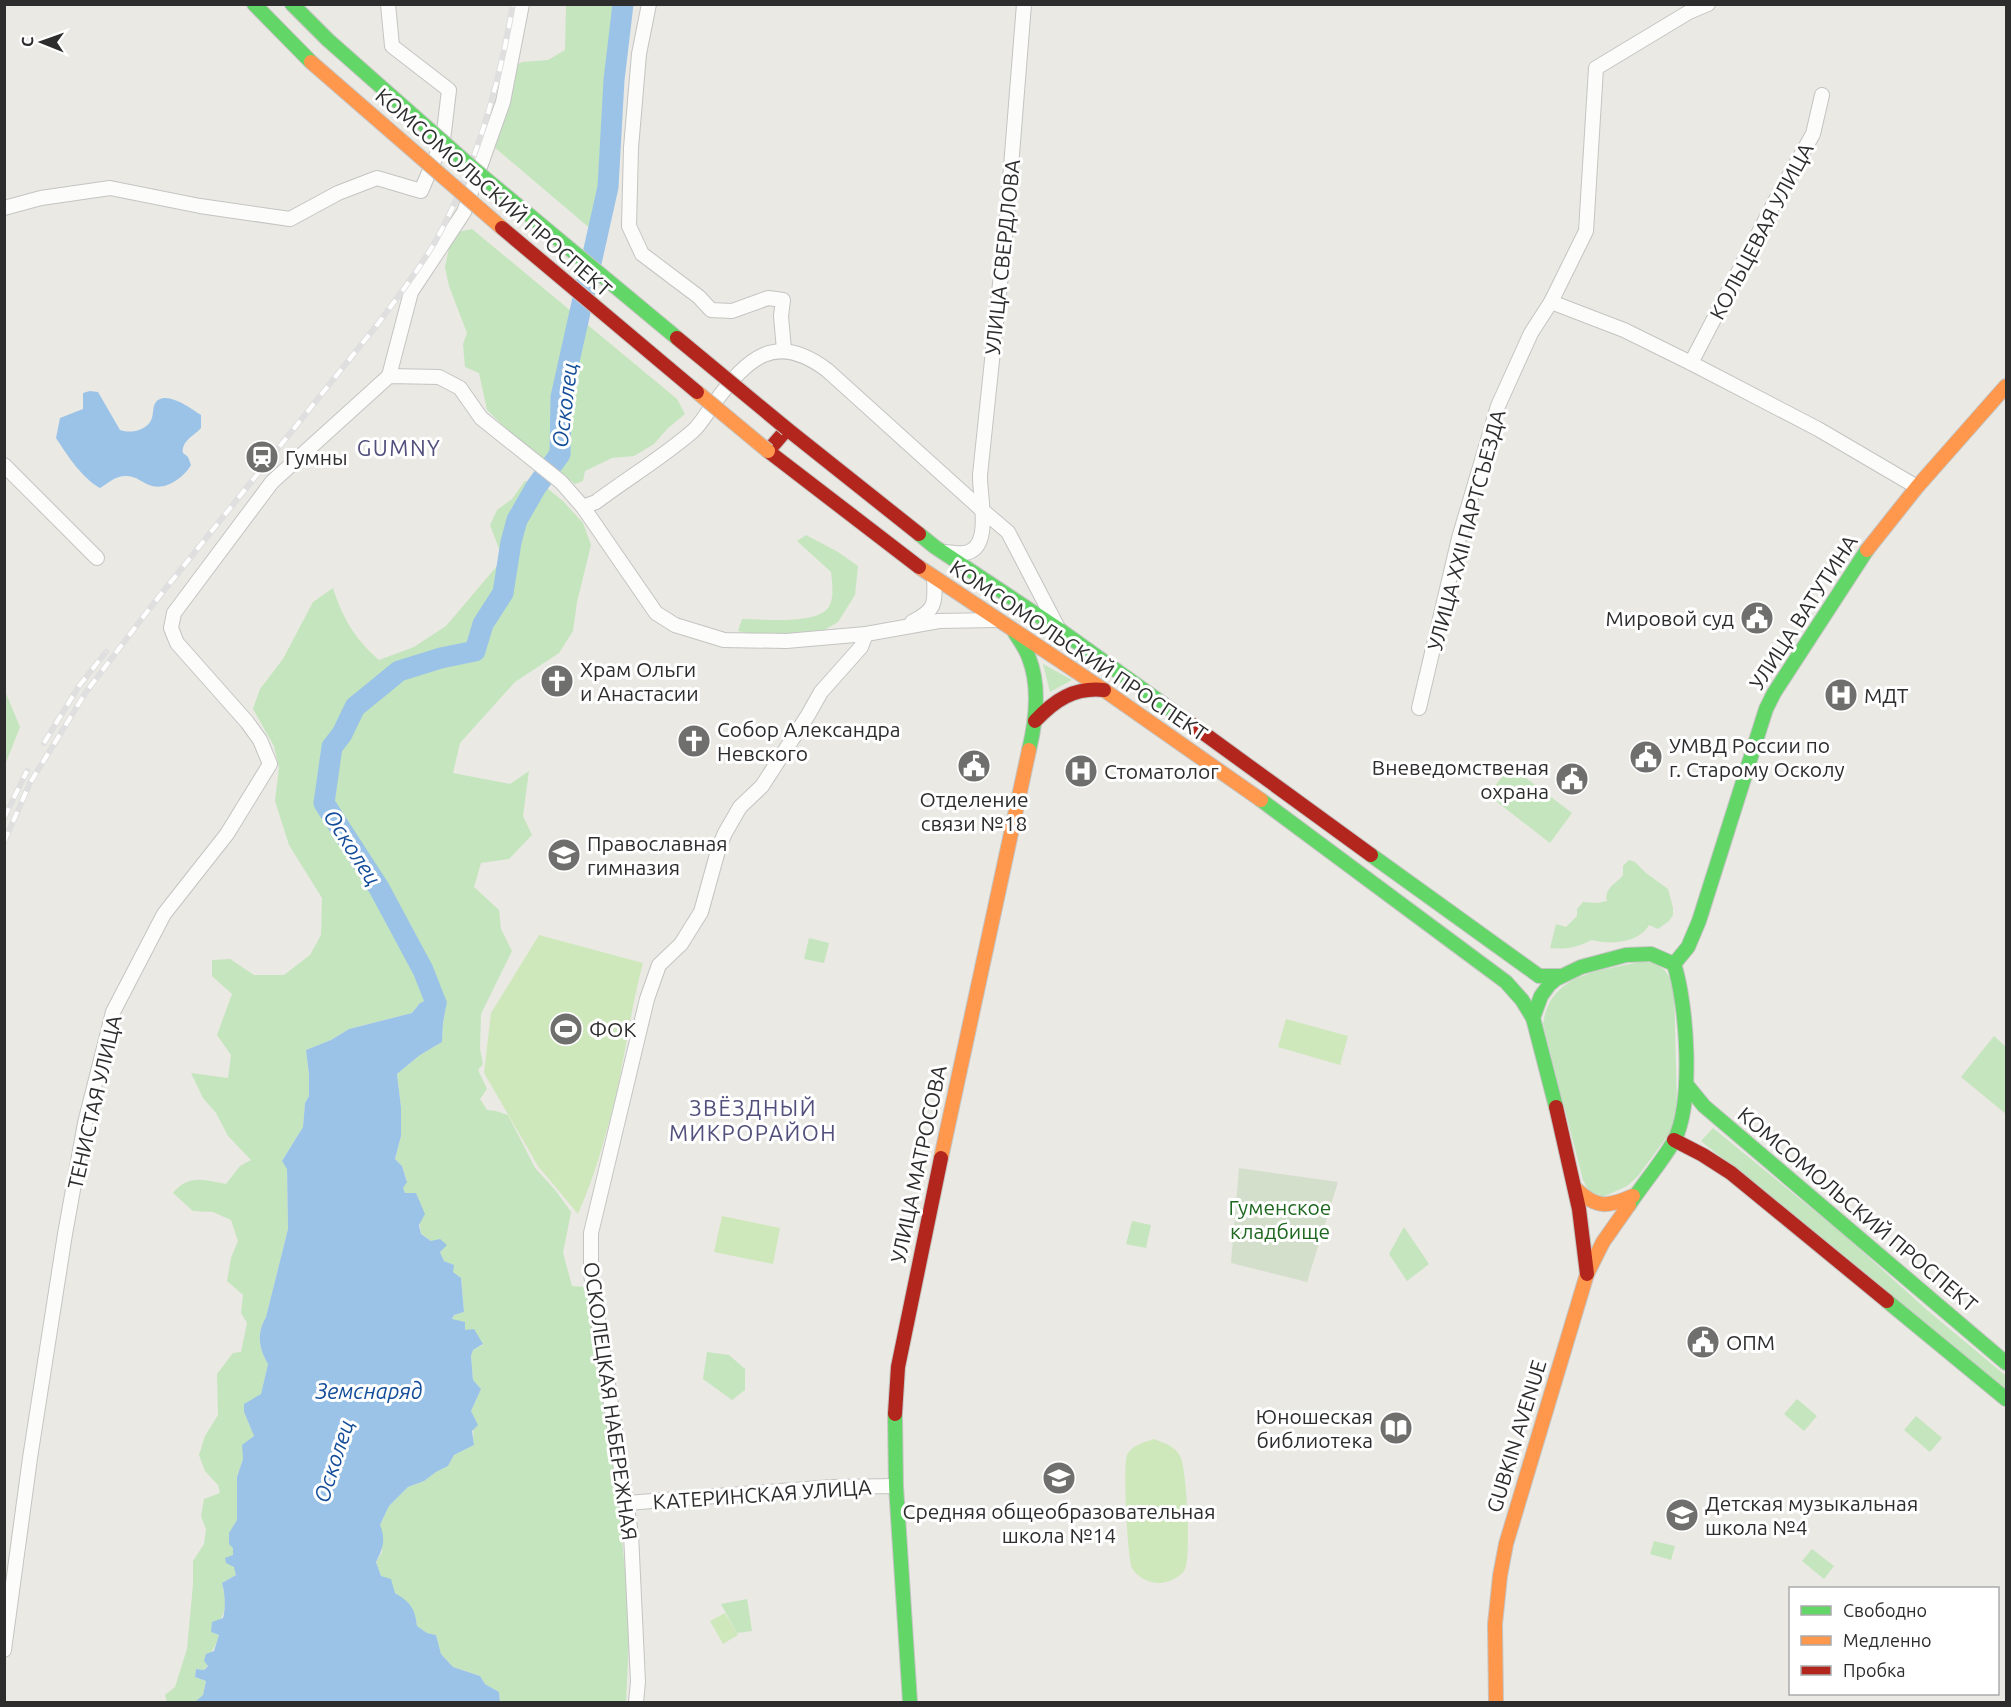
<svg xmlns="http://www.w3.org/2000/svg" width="2011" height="1707" viewBox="0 0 2011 1707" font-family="Ubuntu,sans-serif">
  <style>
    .green { fill: #c5e5be }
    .cemetery { fill: #d3dfcb }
    .pitch { fill: #cee8bc }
    .water { fill: #9bc3e8 }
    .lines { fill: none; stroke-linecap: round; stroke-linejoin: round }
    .river { stroke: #9bc3e8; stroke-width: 21 }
    .street-casing { stroke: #c4c4c3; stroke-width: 16 }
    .fast-casing { stroke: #c4c4c3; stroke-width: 16 }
    .slow-casing { stroke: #c4c4c3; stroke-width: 16 }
    .jam-casing { stroke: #c4c4c3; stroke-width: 16 }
    .street { stroke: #fcfcfb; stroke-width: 14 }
    .fast { stroke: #63d668; stroke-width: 14 }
    .slow { stroke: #ff974d; stroke-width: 14 }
    .jam { stroke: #b3261e; stroke-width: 14 }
    .rail-casing { stroke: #dfdfe0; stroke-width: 6 }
    .rail { stroke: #fff; stroke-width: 4; stroke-dasharray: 11; stroke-linecap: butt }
    .fast-bridge-casing { stroke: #c6c5c3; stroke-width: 16; stroke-linecap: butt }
    .slow-bridge-casing { stroke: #c6c5c3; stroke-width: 16; stroke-linecap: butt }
    .jam-bridge-casing { stroke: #c6c5c3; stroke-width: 16; stroke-linecap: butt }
    .fast-bridge { stroke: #63d668; stroke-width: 14 }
    .slow-bridge { stroke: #ff974d; stroke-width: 14 }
    .jam-bridge { stroke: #b3261e; stroke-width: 14 }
    .labels { text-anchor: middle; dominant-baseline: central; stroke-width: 6; stroke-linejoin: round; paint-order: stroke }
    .street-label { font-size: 21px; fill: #2d2d2d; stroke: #fff }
    .poi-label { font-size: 21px; fill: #2d2d2d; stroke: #fff; text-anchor: start }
    .park-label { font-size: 21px; fill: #1f6820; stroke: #fff }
    .water-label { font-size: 22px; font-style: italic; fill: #144e9a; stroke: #fff }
    .neighbourhood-label { font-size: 22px; letter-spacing: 1.5px; fill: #514f7c; stroke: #fff }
  </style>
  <rect width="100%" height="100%" fill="#eae9e3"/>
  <g class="green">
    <polygon points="566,5 632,5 617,87 614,194 599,236 486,140 514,66 522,62 548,60 565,50"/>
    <polygon points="472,229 677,399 685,414 668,428 654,444 634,456 612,458 585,471 583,481 575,484 518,440 487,410 479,373 465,367 463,344 467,333 449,286 445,267 450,243 458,232"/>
    <path d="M 525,481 L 542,484 L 563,501 L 583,523 L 591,545 L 577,602 L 573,631 L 559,653 L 515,682 L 460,743 L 453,773 L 510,784 L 529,771 L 523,816 L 532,835 L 509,859 L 481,863 L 474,887 L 499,910 L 501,929 L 512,951 L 481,1014 L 480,1049 L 483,1064 L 478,1070 L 487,1089 L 480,1099 L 487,1110 L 496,1111 L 508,1115 L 535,1168 L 556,1191 L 571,1212 L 563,1253 L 572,1286 L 585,1287 L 615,1472 L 630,1617 L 626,1702 L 500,1702 L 499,1692 L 485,1684 L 480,1676 L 453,1667 L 441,1654 L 436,1635 L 427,1633 L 417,1626 C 415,1602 391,1594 381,1576 C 379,1572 378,1566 376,1562 L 382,1552 L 380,1525 L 389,1506 L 408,1487 L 424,1481 L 436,1472 L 448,1466 L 454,1455 L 474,1445 C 472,1433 475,1422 471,1411 L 481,1389 L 473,1380 L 471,1356 L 473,1350 L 483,1345 L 452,1320 L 454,1315 L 464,1312 L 461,1278 L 453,1272 L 453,1265 L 444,1261 L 440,1252 L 446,1245 L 431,1241 L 421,1234 L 416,1193 L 405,1193 L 402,1188 L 407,1181 L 402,1166 L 395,1159 L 401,1136 L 401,1107 L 397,1074 L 420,1055 L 442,1042 L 443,1023 L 447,1001 L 420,1003 L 412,1013 L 349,1029 L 331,1040 L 306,1050 L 309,1074 L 309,1096 L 305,1103 L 303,1127 L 282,1161 L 287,1168 L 288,1229 L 266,1317 C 256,1334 259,1348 268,1364 L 261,1394 L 244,1412 L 254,1436 L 243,1445 L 243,1459 L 237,1477 L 237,1521 L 233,1548 L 236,1575 L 222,1583 C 227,1606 227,1614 211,1632 L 219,1635 C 216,1646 212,1652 204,1661 L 208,1665 L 204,1670 L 196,1669 L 195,1677 L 206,1681 L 203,1695 L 195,1702 L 167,1702 L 165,1695 L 175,1687 L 187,1649 L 193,1585 L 193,1561 L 204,1544 L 206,1529 L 201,1516 L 204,1499 L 220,1493 L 218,1485 L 205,1471 L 199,1455 L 205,1436 L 218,1415 L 217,1374 L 233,1353 L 241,1352 L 247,1323 L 241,1313 L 243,1295 L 227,1281 L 231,1258 L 238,1241 L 231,1220 L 213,1212 L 193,1211 L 173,1193 C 189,1174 204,1180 226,1184 L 240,1166 L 251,1160 L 228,1136 L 216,1113 L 203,1098 L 191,1073 L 228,1078 L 231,1055 L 217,1035 L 232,994 L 212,976 L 212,960 L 230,959 L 254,975 L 284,975 L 310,955 L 321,935 L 322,898 L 289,845 L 275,801 L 279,768 L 274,746 L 253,709 L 260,689 L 283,659 L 313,602 L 333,588 C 343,619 355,639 379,660 L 414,647 L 446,626 L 503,559 L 490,525 L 497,510 L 512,499 Z"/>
    <path d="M 806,535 L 838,552 L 858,566 L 855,595 L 838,622 L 819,633 L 799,637 L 752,634 L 738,631 L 742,619 C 762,619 815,625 828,608 C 835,598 832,583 831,572 L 797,541 Z"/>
    <polygon points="1043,664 1072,680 1050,692"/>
    <polygon points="5,691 20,727 5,765"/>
    <polygon points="1510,766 1572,813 1550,843 1488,795"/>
    <path d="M 1629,860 L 1635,862 L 1646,873 L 1668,889 L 1673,908 L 1673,915 L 1669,921 L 1658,929 L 1649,925 C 1639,943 1610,945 1592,940 C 1577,947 1567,950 1550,948 L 1556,924 L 1566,927 L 1577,916 L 1577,909 L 1583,902 L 1598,903 L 1607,901 C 1604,888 1616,884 1623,875 L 1623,866 Z"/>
    <polygon points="809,938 829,943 824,963 804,959"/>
    <path d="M 1639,962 C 1661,962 1663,967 1674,984 L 1677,1109 L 1669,1134 L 1638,1176 L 1627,1186 L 1603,1197 L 1589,1191 L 1583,1180 L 1543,1024 C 1551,973 1597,972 1639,962 Z"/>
    <polygon points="1994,1036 2006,1047 2006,1114 1961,1077"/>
    <polygon points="1713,1128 1844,1235 1927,1310 2006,1376 2006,1389 1701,1141"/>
    <polygon points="1132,1221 1151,1225 1146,1248 1126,1244"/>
    <polygon points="1404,1227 1429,1264 1407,1281 1389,1254"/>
    <polygon points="707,1352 729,1355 745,1369 745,1390 732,1400 703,1379"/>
    <polygon points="1797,1399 1817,1416 1804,1431 1784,1414"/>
    <polygon points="1916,1416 1942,1438 1930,1452 1904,1430"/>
    <polygon points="1654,1541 1675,1546 1671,1560 1650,1554"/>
    <polygon points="1812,1549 1834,1566 1824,1579 1802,1561"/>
    <polygon points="747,1599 752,1631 737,1633 721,1604"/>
  </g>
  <polygon class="cemetery" points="1239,1168 1338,1182 1307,1282 1231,1263"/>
  <g class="pitch">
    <path d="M 539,935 L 643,963 C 631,1007 626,1051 616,1095 C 606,1135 595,1176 578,1214 L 538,1166 L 484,1073 L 491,1013 Z"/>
    <polygon points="1286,1019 1348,1036 1340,1065 1278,1047"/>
    <polygon points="722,1216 780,1228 773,1264 714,1252"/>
    <path d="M 1154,1439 C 1164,1443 1175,1446 1180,1456 C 1187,1468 1191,1557 1185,1569 C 1181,1577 1168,1583 1159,1583 C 1149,1583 1137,1577 1132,1568 C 1127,1558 1123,1464 1127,1455 C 1132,1445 1145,1442 1154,1439 Z"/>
    <polygon points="725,1613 738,1635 723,1644 710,1621"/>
  </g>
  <g class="water">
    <path d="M 90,391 L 98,392 L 120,430 C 127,432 132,432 139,430 C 160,422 148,408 158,400 C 169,392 192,409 201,415 L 201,428 C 194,436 181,441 183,453 L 188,457 L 191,465 C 184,477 167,490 152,486 C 142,483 137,476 126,476 C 114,476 109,483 100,488 C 82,478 67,455 56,438 L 60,418 L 83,409 L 83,393 Z"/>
    <path d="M 435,997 L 447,1001 L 443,1023 L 442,1042 L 420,1055 L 397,1074 L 401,1107 L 401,1136 L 395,1159 L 402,1166 L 407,1182 L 403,1188 L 405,1193 L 416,1193 L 425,1214 L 419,1225 L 421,1234 L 431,1241 L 440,1239 L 447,1245 L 440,1252 L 444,1261 L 454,1265 L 453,1272 L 461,1278 L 464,1312 L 454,1315 L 452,1319 L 465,1322 L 465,1330 L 474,1329 L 483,1344 L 473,1350 L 471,1356 L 473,1380 L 481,1389 L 471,1411 L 478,1425 L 472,1431 L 474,1445 L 454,1455 L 448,1466 L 436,1472 L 424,1481 L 408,1487 L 389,1506 L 380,1525 C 386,1539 383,1549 376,1562 L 381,1576 L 391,1579 L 395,1593 C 410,1602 415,1608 417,1626 L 427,1633 L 436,1635 L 441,1654 L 453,1667 L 480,1676 L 485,1684 L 499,1692 L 500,1702 L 195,1702 L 203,1695 L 206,1681 L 195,1677 L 196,1669 L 204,1670 L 208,1666 L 204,1661 L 206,1654 L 214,1651 L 219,1635 L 211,1632 L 212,1622 L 223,1618 C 226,1605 225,1595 222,1583 L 236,1575 L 234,1567 L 226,1563 L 225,1558 L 233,1555 L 233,1548 L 229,1544 L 229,1533 L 237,1520 L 237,1477 L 243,1459 L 242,1445 L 254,1436 L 244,1412 L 244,1404 L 261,1394 L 268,1364 C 259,1348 256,1334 266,1317 L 288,1229 L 287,1169 L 282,1161 L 303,1127 L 305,1103 L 309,1096 L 309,1074 L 306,1050 L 331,1040 L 349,1029 L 412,1013 L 420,1003 Z"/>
  </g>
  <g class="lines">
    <polyline class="river" points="421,1019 432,1010 436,1003 423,970 379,888 324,803 332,747 342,734 355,707 399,671 441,658 475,651 483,624 503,593 511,542 517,520 536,487 560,454 561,397 608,187 614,80 623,4"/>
    <defs>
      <g id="street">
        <polyline points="649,4 639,54 631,148 629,226 642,254 699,297 711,310 732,311 768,298 783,300 781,316 784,350"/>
        <polyline points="4,208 41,198 110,188 200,206 290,219 338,193 377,178 421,191 443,140 449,90 392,46 388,4"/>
        <polyline points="1551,302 1624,330 1691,363 1818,429 1917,487"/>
        <polyline points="1691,363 1780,192 1813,134 1822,95"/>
        <polyline points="389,376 411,292 464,212 503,102 522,4"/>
        <polyline points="4,465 97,558"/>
        <path d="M 583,507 L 596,502 C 628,478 663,457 693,431 C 701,424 708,411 715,402 C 748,358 775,331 827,370 L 982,510 L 1008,532 L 1057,626"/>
        <path d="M 945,552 C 951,552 958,554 964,553 C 994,550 979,494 980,475 L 1007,217 L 1024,4"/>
        <path d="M 912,622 C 937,609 935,603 934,578"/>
        <polyline points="1419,708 1459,538 1498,406 1531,333 1551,302 1586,231 1596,68 1689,12 1708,4"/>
        <polyline points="627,1503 832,1487 896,1486"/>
        <polyline points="4,1650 30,1458 65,1234 85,1123 113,1012 164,914 227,834 270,764 260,740 247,722 177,643 171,628 174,613 272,482 389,376 439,377 460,388 481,418 561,482 583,507 656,613 675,625 724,640 786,641 866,634 939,621 996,620"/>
        <polyline points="636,1702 638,1682 631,1534 591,1274 591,1233 647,999 659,965 681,944 701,912 719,847 725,833 740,807 762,786 808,715 821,692 861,647 866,634"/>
      </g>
      <g id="fast">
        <polyline points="254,4 311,62"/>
        <polyline points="292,4 328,40"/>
        <polyline points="919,534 935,547 1060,630 1191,724"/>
        <path d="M 1015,633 C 1020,641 1026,649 1029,658 C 1040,686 1036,721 1029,750"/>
        <polyline points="1261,800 1506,982 1522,1000 1533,1018"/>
        <polyline points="1371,855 1539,976 1560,976"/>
        <polyline points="1674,964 1688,947 1699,921 1766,709 1774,693 1867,550"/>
        <polyline points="1686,1084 1704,1106 2006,1363"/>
        <path d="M 1556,1107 L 1533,1018 L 1541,996 L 1549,985 L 1556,979 L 1581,967 L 1626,955 L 1651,954 L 1674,964 C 1687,1004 1694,1103 1674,1141 C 1661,1163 1643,1184 1629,1205"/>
        <polyline points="1887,1301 2006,1399"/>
        <polyline points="895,1414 896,1486 910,1702"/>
      </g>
      <g id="slow">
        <polyline points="1867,550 1917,487 2006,386"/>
        <polyline points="919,567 1104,690 1261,800"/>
        <polyline points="941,1158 1029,750"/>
        <path d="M 1576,1189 C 1597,1209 1608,1207 1633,1196"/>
        <polyline points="1496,1702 1495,1624 1500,1576 1506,1544 1587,1274 1603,1242 1629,1205"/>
      </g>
      <g id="jam">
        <polyline points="919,534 787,429 768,451 919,567"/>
        <path d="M 1035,721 C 1055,700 1074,687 1104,690"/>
        <polyline points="1191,724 1371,855"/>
        <polyline points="1556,1107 1579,1209 1587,1274"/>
        <polyline points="1674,1140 1703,1155 1731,1173 1887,1301"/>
        <polyline points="895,1414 898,1367 941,1158"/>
      </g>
    </defs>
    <use href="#street" class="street-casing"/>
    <use href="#fast" class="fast-casing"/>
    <use href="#slow" class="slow-casing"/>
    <use href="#jam" class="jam-casing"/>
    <use href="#street" class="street"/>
    <use href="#fast" class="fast"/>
    <use href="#slow" class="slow"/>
    <use href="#jam" class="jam"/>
    <defs>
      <g id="rail">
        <polyline points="44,743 79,686 106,652"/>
        <polyline points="4,818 27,771"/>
        <path d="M 4,842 L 30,783 L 86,692 L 150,608 L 377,325 C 397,298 418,271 435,242 C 475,170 499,86 513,4"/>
      </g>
    </defs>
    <use href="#rail" class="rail-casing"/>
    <use href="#rail" class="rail"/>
    <defs>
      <polyline id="fast-bridge" points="328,40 475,170 677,338"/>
      <g id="slow-bridge">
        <polyline points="311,62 502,228"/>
        <polyline points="697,392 768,451"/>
      </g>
      <g id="jam-bridge">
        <polyline points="502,228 697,392"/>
        <polyline points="677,338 787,429"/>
      </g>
    </defs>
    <use href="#fast-bridge" class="fast-bridge-casing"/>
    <use href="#slow-bridge" class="slow-bridge-casing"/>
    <use href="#jam-bridge" class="jam-bridge-casing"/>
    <use href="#fast-bridge" class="fast-bridge"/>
    <use href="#slow-bridge" class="slow-bridge"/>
    <use href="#jam-bridge" class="jam-bridge"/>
  </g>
  <defs>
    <symbol id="station-disc" viewBox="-11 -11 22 22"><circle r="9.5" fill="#6f6f6d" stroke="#fff"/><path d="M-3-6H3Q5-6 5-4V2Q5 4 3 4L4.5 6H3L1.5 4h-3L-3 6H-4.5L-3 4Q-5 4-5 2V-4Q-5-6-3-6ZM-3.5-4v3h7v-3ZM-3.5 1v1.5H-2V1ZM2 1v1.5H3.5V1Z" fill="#fff"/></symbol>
    <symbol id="civic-disc" viewBox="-11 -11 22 22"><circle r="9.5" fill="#6f6f6d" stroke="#fff"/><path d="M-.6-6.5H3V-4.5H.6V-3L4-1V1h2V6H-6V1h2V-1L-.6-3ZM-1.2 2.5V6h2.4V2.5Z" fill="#fff"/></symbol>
    <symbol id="church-disc" viewBox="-11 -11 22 22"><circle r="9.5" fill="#6f6f6d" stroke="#fff"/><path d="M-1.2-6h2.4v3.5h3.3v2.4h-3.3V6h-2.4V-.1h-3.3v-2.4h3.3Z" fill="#fff"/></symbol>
    <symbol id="hospital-disc" viewBox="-11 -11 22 22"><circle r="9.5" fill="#6f6f6d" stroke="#fff"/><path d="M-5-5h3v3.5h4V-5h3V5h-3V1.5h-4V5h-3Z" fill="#fff"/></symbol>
    <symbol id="school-disc" viewBox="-11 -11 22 22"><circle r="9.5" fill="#6f6f6d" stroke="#fff"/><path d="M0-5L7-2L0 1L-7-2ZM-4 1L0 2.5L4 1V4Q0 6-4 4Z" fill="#fff"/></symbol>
    <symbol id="stadium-disc" viewBox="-11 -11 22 22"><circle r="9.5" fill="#6f6f6d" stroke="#fff"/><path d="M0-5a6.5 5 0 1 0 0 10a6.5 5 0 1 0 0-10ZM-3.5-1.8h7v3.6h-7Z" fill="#fff"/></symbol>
    <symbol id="library-disc" viewBox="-11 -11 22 22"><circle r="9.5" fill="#6f6f6d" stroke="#fff"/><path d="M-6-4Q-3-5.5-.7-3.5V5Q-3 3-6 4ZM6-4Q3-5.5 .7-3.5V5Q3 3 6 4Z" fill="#fff"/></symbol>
  </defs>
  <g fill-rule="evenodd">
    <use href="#station-disc" x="243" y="438" width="38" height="38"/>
    <use href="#civic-disc" x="1738" y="599" width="38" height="38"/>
    <use href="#church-disc" x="538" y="662" width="38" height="38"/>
    <use href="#hospital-disc" x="1822" y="676" width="38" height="38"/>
    <use href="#church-disc" x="675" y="722" width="38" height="38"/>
    <use href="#civic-disc" x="1627" y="738" width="38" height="38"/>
    <use href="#civic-disc" x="955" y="747" width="38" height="38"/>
    <use href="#hospital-disc" x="1062" y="752" width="38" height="38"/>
    <use href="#civic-disc" x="1553" y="760" width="38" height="38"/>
    <use href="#school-disc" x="545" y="836" width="38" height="38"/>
    <use href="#stadium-disc" x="547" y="1010" width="38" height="38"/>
    <use href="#civic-disc" x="1684" y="1323" width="38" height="38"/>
    <use href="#library-disc" x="1377" y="1409" width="38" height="38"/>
    <use href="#school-disc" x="1040" y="1459" width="38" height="38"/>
    <use href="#school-disc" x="1663" y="1496" width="38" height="38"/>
  </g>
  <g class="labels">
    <g class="street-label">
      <text transform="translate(494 192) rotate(41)">КОМСОМОЛЬСКИЙ ПРОСПЕКТ</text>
      <text transform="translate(1761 231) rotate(-62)">КОЛЬЦЕВАЯ УЛИЦА</text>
      <text transform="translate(1002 257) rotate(-84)">УЛИЦА СВЕРДЛОВА</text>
      <text transform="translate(1466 530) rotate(-75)">УЛИЦА XXII ПАРТСЪЕЗДА</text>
      <text transform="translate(1803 612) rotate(-57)">УЛИЦА ВАТУТИНА</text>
      <text transform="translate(1079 650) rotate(34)">КОМСОМОЛЬСКИЙ ПРОСПЕКТ</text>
      <text transform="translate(94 1102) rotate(-77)">ТЕНИСТАЯ УЛИЦА</text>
      <text transform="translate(918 1164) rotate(-78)">УЛИЦА МАТРОСОВА</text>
      <text transform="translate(1858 1209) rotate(40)">КОМСОМОЛЬСКИЙ ПРОСПЕКТ</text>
      <text transform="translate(611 1401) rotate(82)">ОСКОЛЕЦКАЯ НАБЕРЕЖНАЯ</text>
      <text transform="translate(1516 1436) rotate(-73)">GUBKIN AVENUE</text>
      <text transform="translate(762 1494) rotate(-4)">КАТЕРИНСКАЯ УЛИЦА</text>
    </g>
    <g class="poi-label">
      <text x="285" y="457">Гумны</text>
      <text x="1734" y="618" text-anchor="end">Мировой суд</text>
      <text x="580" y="669">Храм Ольги<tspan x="580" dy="24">и Анастасии</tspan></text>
      <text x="1864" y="695">МДТ</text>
      <text x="717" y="729">Собор Александра<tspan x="717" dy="24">Невского</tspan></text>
      <text x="1669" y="745">УМВД России по<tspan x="1669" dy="24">г. Старому Осколу</tspan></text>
      <text x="1549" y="767" text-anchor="end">Вневедомственая<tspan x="1549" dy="24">охрана</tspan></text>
      <text x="1104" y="771">Стоматолог</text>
      <text x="974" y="799" text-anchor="middle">Отделение<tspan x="974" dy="24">связи №18</tspan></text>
      <text x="587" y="843">Православная<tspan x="587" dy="24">гимназия</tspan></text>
      <text x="589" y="1029">ФОК</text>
      <text x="1726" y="1342">ОПМ</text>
      <text x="1373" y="1416" text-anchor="end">Юношеская<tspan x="1373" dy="24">библиотека</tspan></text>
      <text x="1705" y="1503">Детская музыкальная<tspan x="1705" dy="24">школа №4</tspan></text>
      <text x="1059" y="1511" text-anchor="middle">Средняя общеобразовательная<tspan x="1059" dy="24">школа №14</tspan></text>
    </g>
    <g class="park-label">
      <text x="1280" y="1207">Гуменское<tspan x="1280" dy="24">кладбище</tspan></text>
    </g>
    <g class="water-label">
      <text transform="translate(564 405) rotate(-83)">Осколец</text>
      <text transform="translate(353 847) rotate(57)">Осколец</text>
      <text x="369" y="1390">Земснаряд</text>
      <text transform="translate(333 1461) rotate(-72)">Осколец</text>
    </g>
    <g class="neighbourhood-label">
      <text x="399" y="447">GUMNY</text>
      <text x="753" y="1107">ЗВЁЗДНЫЙ<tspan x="753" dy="25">МИКРОРАЙОН</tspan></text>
    </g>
  </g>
  <rect width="2011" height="1707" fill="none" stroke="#2d2d2d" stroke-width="12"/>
  <rect x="1789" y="1587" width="210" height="108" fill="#ffffff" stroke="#ababab" stroke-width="1.5"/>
  <rect x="1801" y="1606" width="30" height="9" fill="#63d668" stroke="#ababab" stroke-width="1.5"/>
  <text x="1843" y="1617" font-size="18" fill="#2d2d2d">Свободно</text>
  <rect x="1801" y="1636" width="30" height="9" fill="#ff974d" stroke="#ababab" stroke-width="1.5"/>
  <text x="1843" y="1647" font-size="18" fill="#2d2d2d">Медленно</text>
  <rect x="1801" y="1666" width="30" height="9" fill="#b3261e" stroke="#ababab" stroke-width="1.5"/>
  <text x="1843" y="1677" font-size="18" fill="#2d2d2d">Пробка</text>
  <g transform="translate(42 42) rotate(271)" stroke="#ffffff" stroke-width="4.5" paint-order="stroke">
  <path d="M0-4.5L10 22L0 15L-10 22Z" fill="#2d2d2d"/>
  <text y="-9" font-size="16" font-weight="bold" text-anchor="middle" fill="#2d2d2d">С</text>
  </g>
</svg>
